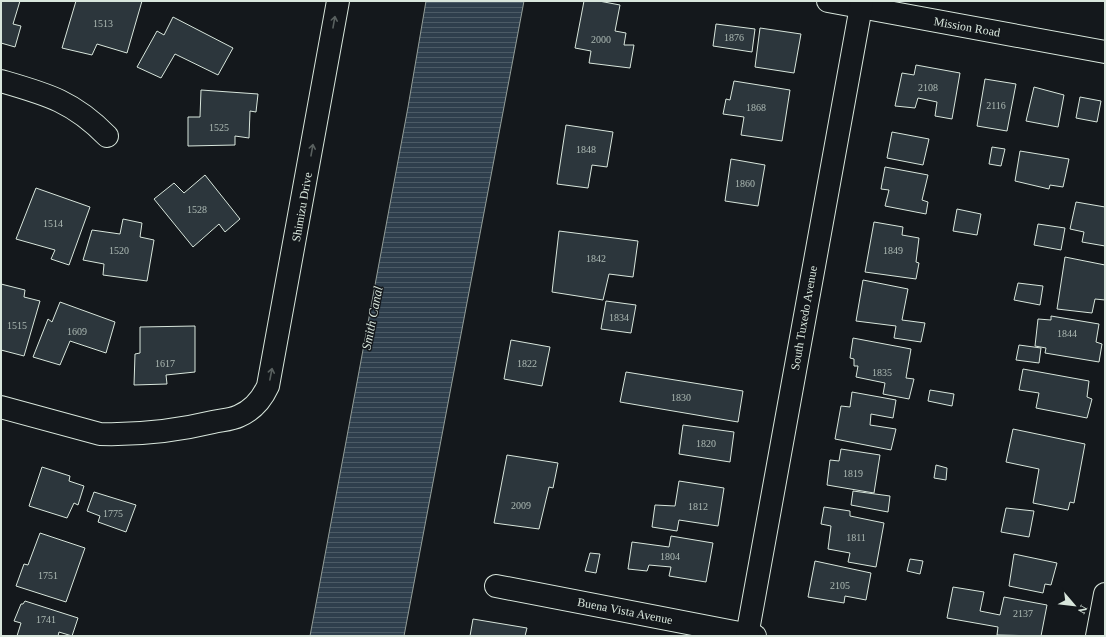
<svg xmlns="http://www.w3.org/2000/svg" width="1106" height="637" viewBox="0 0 1106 637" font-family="Georgia,serif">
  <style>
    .water { fill: url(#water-rules); stroke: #939e99 }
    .building { fill: #2c363c; stroke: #d8e6dc }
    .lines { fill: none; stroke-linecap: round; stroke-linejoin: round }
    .minor-casing { stroke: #d8e6dc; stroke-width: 24 }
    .minor { stroke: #14181c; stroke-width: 22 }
    .oneway { stroke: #59605f }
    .labels { text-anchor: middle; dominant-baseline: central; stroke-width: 3; stroke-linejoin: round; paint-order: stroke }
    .number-label { font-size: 10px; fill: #adbab4 }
    .street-label { font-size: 12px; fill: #d8e6dc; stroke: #14181c }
    .water-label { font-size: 13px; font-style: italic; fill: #d8e6dc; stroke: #14181c }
  </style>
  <defs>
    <pattern id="water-rules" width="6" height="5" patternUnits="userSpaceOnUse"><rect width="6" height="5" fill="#2f3f4d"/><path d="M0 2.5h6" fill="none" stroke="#4c5b66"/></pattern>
  </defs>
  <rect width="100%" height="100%" fill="#14181c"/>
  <polygon class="water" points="426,1 524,1 404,636 310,636 408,107"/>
  <g class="building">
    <polygon points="1,1 20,1 13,24 21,26 15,47 1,43"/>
    <polygon points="76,1 142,1 127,53 97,44 92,55 62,48"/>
    <polygon points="584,1 599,1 620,5 615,31 626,33 624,45 634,45 630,68 589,63 591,51 575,48"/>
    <polygon points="173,17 233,48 218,75 175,54 161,78 137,67 157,31 164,35"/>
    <polygon points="716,24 755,29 752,52 713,46"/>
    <polygon points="760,28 801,34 794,73 755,67"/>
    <polygon points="916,65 960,73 952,119 935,116 937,102 918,98 915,108 895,106 902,73 914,75"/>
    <polygon points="985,79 1016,84 1007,131 977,126"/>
    <polygon points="734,81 790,90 782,141 741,135 744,117 723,114 726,99 730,100"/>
    <polygon points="1034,87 1064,95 1058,127 1026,121"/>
    <polygon points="201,90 258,94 256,112 250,111 249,138 235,136 235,145 188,146 188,117 200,117"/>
    <polygon points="1080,97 1101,101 1097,122 1076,118"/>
    <polygon points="566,125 613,132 607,167 592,165 588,188 557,184"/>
    <polygon points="892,132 929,139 923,165 887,158"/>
    <polygon points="992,147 1005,149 1001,166 989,164"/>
    <polygon points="1020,151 1069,159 1063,187 1050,185 1049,189 1015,181"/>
    <polygon points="731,159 765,165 758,206 725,201"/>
    <polygon points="885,167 928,175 922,200 928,202 926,214 885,206 889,190 881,189"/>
    <polygon points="205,175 240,219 225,232 219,224 193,247 154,199 174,183 184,193"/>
    <polygon points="36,188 90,207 69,265 51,259 55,250 16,239"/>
    <polygon points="1076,202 1105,207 1105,246 1082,242 1084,232 1070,229"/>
    <polygon points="957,209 981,214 977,235 953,231"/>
    <polygon points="123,219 142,223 140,237 154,240 147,281 103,275 104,264 83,260 92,230 120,234"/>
    <polygon points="874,222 903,227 902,235 919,238 916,262 919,263 916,279 865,272"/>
    <polygon points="1038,224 1065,228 1061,250 1034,245"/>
    <polygon points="559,231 638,241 633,277 609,274 603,300 552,292"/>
    <polygon points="1065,257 1105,265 1105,300 1095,299 1092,313 1057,309"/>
    <polygon points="863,280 908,289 902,320 925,323 921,342 894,338 896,326 856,321"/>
    <polygon points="1018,283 1043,286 1040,305 1014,300"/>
    <polygon points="1,284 25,290 24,297 40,301 24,356 1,350"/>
    <polygon points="606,301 636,305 631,333 601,329"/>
    <polygon points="60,302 115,322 106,353 70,341 60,365 33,357 48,319 52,322"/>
    <polygon points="1051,316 1099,324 1096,342 1102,344 1099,362 1045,353 1046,348 1035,346 1038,319 1051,320"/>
    <polygon points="195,326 195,372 166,375 167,384 134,385 135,354 140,353 140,327"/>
    <polygon points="853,338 911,349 906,378 914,379 909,399 883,394 885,383 856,377 858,366 854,366 854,359 850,358"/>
    <polygon points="511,340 550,347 542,386 504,379"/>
    <polygon points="1019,345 1041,348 1039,363 1016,360"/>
    <polygon points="1023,369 1089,381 1087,397 1092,399 1087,418 1036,408 1039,393 1019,390"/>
    <polygon points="626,372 743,391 738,422 620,402"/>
    <polygon points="930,390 954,394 952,406 928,401"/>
    <polygon points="852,392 896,400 893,418 871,414 870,425 896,429 891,450 835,439 841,406 850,407"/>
    <polygon points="683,425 734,432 730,462 679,454"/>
    <polygon points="1013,429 1085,444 1074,503 1070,502 1068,510 1033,503 1039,469 1006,462"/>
    <polygon points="841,449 880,455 874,493 827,485 830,460 839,461"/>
    <polygon points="507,455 558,463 553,488 549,487 539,529 494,523"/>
    <polygon points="936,465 947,468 946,480 934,478"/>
    <polygon points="42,467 70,476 69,481 84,486 78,505 74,503 67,518 29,506"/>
    <polygon points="679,481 724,488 718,526 679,520 677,531 652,527 655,505 675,506"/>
    <polygon points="853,491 890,496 888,512 851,505"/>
    <polygon points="94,492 136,505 126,532 98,522 100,516 87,511"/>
    <polygon points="824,507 850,511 850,516 884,523 876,567 848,562 850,553 828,549 831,526 821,524"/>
    <polygon points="1006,508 1034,511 1029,537 1001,532"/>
    <polygon points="40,533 85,548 66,602 16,586 24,564 28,565"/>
    <polygon points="671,536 713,543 706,582 669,576 671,567 649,565 647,571 628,569 632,542 669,547"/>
    <polygon points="590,553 600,554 596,573 585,571"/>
    <polygon points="1014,554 1057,563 1051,585 1045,584 1043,593 1009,586"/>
    <polygon points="910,559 923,561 920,574 907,571"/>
    <polygon points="815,561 871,573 866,600 845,596 844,603 808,597"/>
    <polygon points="953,587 984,592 980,611 1000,615 1004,597 1047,605 1041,636 997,635 998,627 947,618"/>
    <polygon points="25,601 78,618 72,636 59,632 58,636 17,636 21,623 14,621 21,604 23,604"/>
    <polygon points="473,619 527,628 525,636 470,636"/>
  </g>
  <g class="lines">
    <defs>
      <g id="minor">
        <polyline points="828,1 1105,52"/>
        <path d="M 1,81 C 46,94 73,101 107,136"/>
        <path d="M 1,407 L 100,434 C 138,435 176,431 213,422 C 221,420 231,420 239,416 C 253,410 262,399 268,386 L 338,1"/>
        <polyline points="496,586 755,636"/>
        <polyline points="747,636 862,1"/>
        <polyline points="1097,636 1105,594"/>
      </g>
    </defs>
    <use href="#minor" class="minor-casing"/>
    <use href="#minor" class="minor"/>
  </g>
  <defs><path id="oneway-shaft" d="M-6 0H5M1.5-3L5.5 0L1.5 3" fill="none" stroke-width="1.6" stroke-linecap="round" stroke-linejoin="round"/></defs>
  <g class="oneway">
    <use href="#oneway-shaft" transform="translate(334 22) rotate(-80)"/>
    <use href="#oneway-shaft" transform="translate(312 150) rotate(-80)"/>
    <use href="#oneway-shaft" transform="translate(271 374) rotate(-79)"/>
  </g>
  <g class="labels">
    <g class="number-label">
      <text x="103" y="23">1513</text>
      <text x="734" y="37">1876</text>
      <text x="601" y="39">2000</text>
      <text x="928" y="87">2108</text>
      <text x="996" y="105">2116</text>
      <text x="756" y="107">1868</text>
      <text x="219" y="127">1525</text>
      <text x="586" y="149">1848</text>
      <text x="745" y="183">1860</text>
      <text x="197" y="209">1528</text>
      <text x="53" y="223">1514</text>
      <text x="119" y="250">1520</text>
      <text x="893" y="250">1849</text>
      <text x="596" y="258">1842</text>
      <text x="619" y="317">1834</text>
      <text x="17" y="325">1515</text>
      <text x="77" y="331">1609</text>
      <text x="1067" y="333">1844</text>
      <text x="165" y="363">1617</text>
      <text x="527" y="363">1822</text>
      <text x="882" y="372">1835</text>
      <text x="681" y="397">1830</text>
      <text x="706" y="443">1820</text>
      <text x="853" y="473">1819</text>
      <text x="521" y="505">2009</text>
      <text x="698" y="506">1812</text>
      <text x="113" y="513">1775</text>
      <text x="856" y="537">1811</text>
      <text x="670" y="556">1804</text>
      <text x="48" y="575">1751</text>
      <text x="840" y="585">2105</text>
      <text x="1023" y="613">2137</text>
      <text x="46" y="619">1741</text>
    </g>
    <g class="street-label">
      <text transform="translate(967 27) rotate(10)">Mission Road</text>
      <text transform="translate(302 207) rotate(-80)">Shimizu Drive</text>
      <text transform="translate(804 318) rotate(-80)">South Tuxedo Avenue</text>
      <text transform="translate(625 611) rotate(11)">Buena Vista Avenue</text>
    </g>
    <g class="water-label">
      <text transform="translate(372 318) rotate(-79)">Smith Canal</text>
    </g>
  </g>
  <rect width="1106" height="637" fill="none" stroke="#d8e6dc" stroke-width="4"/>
  <g transform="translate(1074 605) rotate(118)" stroke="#14181c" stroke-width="3" paint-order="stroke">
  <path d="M0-3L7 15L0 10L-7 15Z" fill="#d8e6dc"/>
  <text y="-6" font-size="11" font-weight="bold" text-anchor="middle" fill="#d8e6dc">N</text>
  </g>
</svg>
